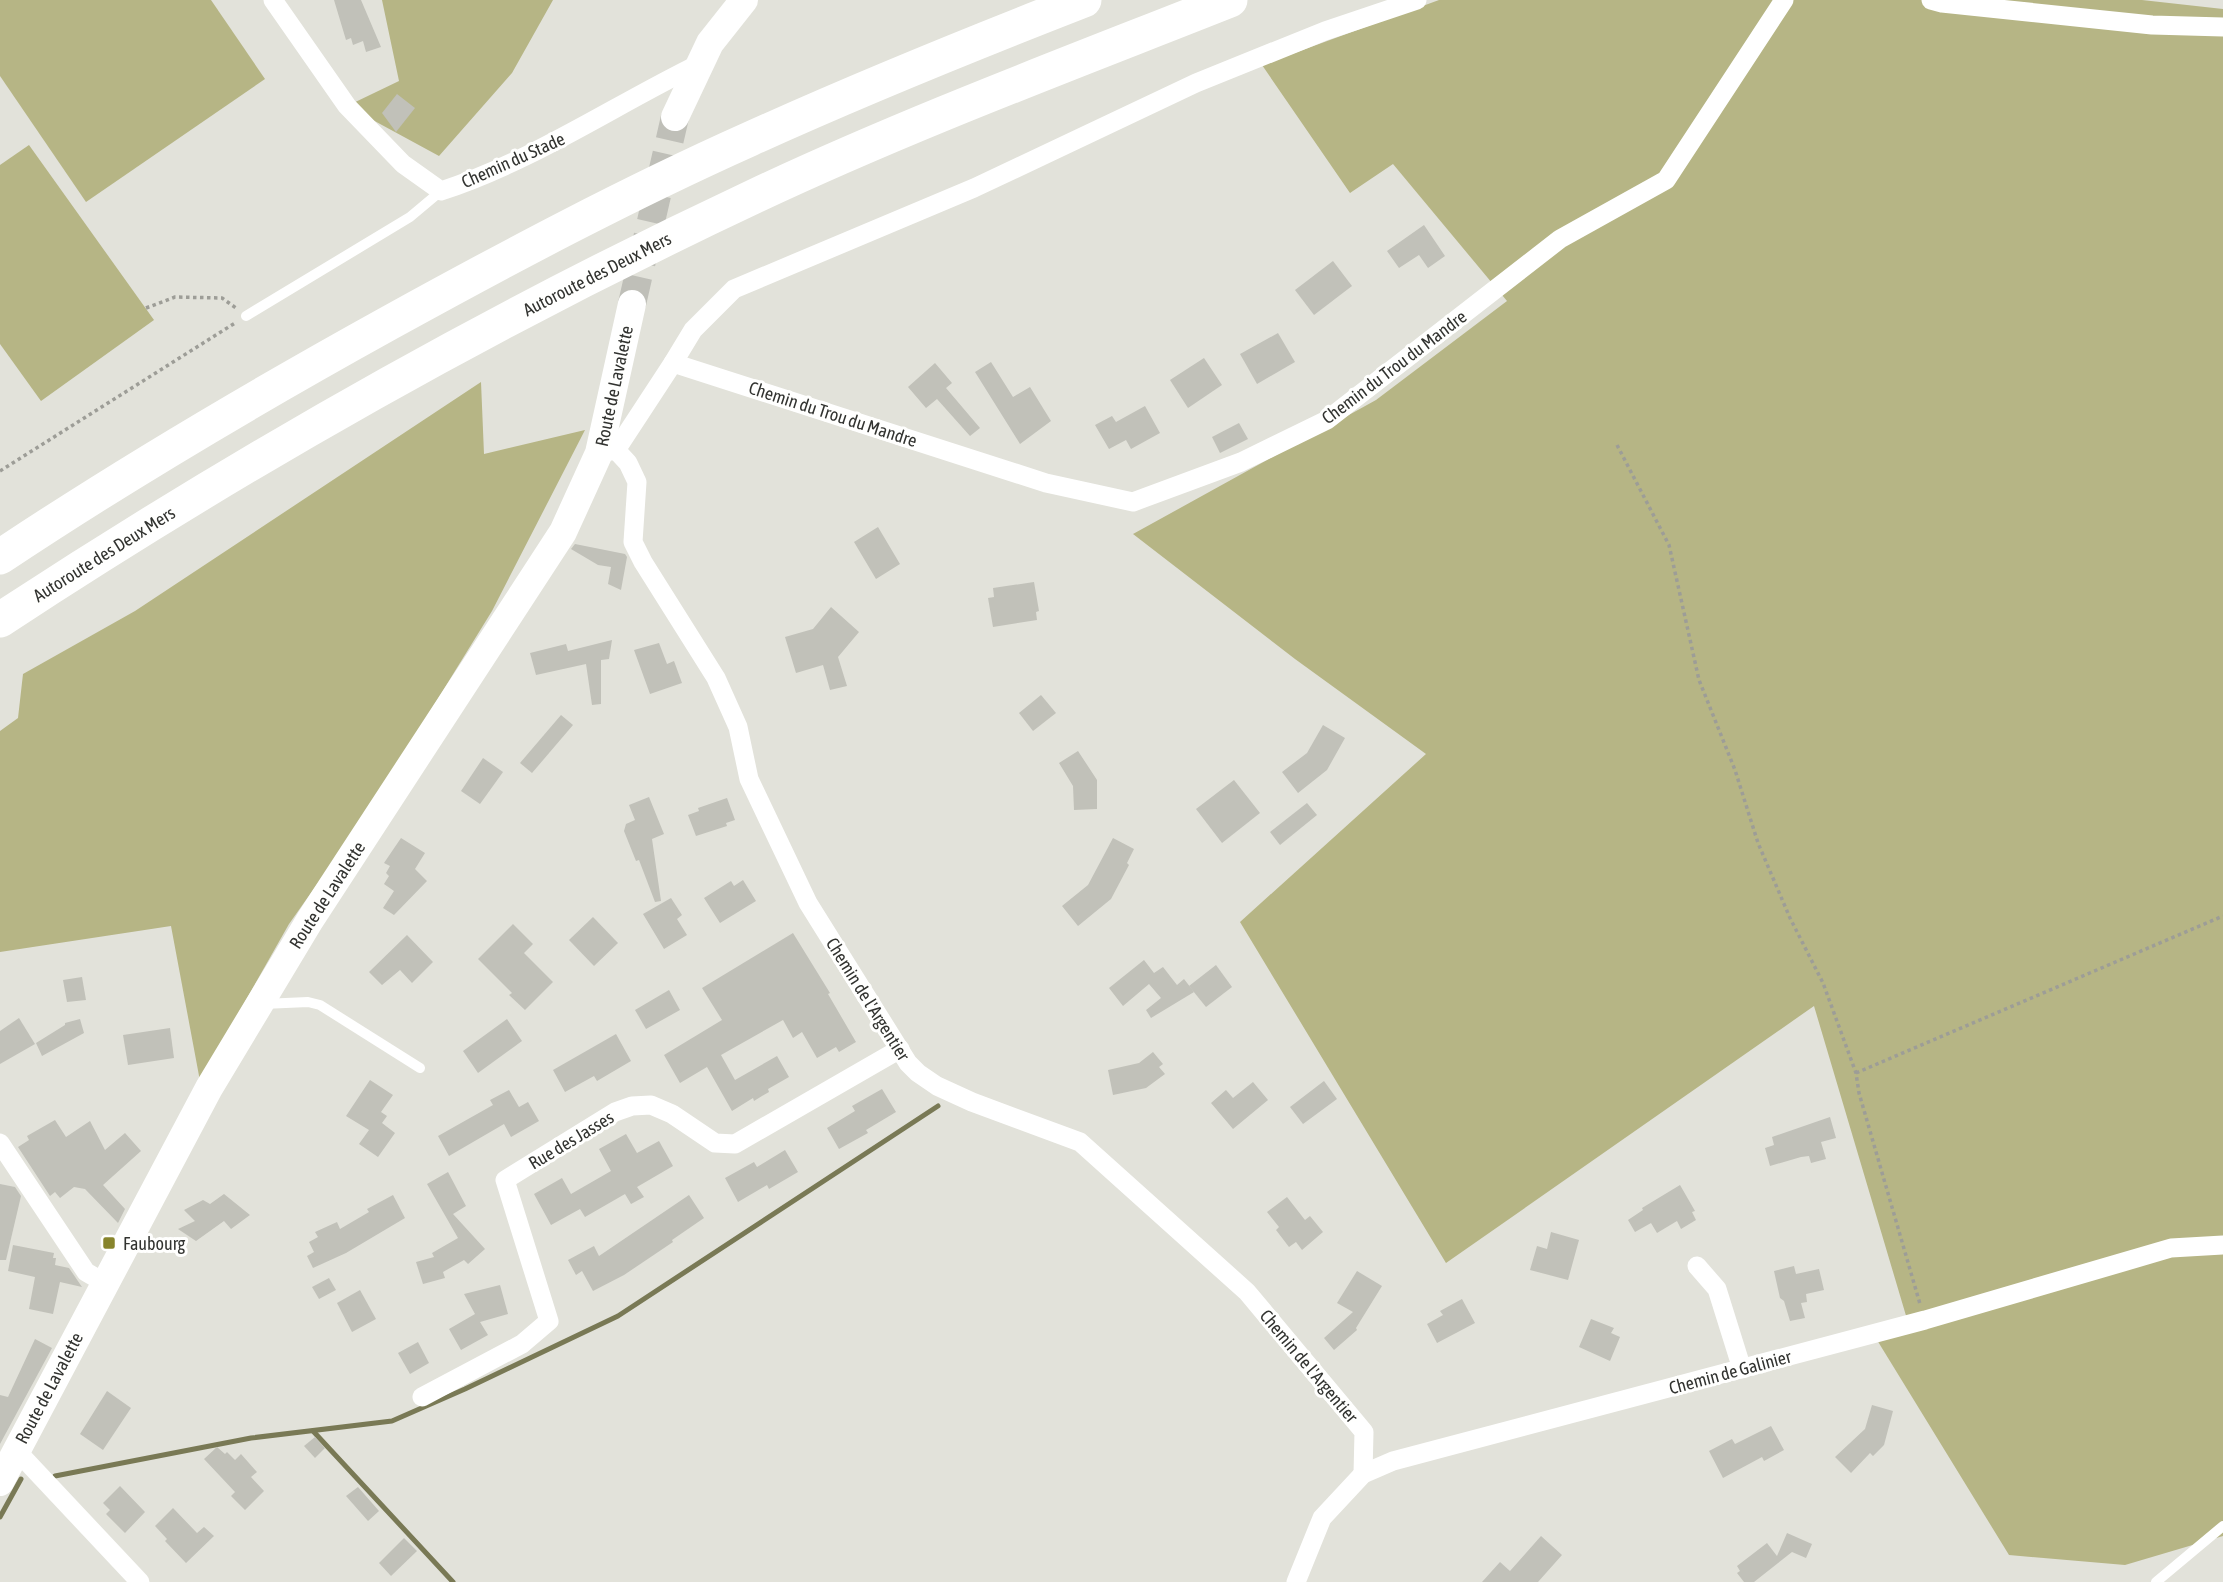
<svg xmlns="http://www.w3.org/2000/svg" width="2223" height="1582" viewBox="0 0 2223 1582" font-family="'Asap Condensed',sans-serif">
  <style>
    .green { fill: #b6b585 }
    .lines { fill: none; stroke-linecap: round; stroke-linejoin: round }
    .stream { stroke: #797955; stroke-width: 5 }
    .building { fill: #c1c1b9 }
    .secondary-tunnel { stroke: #bfbfb8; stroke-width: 28; stroke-dasharray: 28 14; stroke-linecap: butt }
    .path { stroke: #9d9d97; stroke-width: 3.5; stroke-dasharray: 3.5 3.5; stroke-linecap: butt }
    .lane { stroke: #fff; stroke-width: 10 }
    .street { stroke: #fff; stroke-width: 19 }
    .secondary { stroke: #fff; stroke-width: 28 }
    .highway { stroke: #fff; stroke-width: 35 }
    .poi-dot { fill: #87842c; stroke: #fffffe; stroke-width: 2.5 }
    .labels { text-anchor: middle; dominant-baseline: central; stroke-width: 6; stroke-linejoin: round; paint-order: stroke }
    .street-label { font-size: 18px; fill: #323330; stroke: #fffffe }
    .poi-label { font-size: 18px; fill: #323330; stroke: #fffffe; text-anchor: start }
  </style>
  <rect width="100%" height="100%" fill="#e2e2da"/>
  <g class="green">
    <polygon points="0,0 211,0 265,79 86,202 0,76"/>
    <polygon points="382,0 553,0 512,73 439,156 347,106 399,81"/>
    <polygon points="1439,0 2142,0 2223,9 2223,1536 2125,1565 2009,1555 1877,1340 1907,1319 1814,1006 1446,1263 1240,922 1426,754 1295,659 1133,534 1376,400 1507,301 1393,164 1350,193 1262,65"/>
    <polygon points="29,145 154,320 41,401 0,344 0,165"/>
    <polygon points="481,382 484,454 585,430 492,611 368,812 289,924 200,1081 171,926 0,952 0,731 18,718 23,674 135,611"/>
  </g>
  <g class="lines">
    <g class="stream">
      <polyline points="313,1431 453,1582"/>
      <polyline points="55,1476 251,1438 392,1421 465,1389 618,1316 938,1106"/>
      <polyline points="0,1517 21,1479"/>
    </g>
  </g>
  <g class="building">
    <polygon points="334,0 361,0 381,47 366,52 363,41 353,45 351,38 346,40"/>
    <polygon points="397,94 415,108 396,132 382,113"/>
    <polygon points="1424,225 1445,256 1428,268 1419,255 1399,268 1387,251"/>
    <polygon points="1333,261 1352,286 1314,315 1295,290"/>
    <polygon points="1278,333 1295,362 1257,384 1240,354"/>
    <polygon points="1204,358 1222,385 1188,408 1170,380"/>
    <polygon points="991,362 1013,397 1030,387 1051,421 1020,444 975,372"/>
    <polygon points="935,363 952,383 946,388 980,428 970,436 937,399 926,408 908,387"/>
    <polygon points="1145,406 1160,433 1131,449 1126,440 1109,449 1095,425 1112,416 1116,422"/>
    <polygon points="1239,423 1248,439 1220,453 1212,437"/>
    <polygon points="878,527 900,564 876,579 854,542"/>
    <polygon points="575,544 625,554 627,557 621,590 608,584 611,567 598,565 571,549"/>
    <polygon points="1034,582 1039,611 1036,612 1037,620 993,627 988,598 994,597 993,588"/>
    <polygon points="831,607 859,632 838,657 847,686 830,690 823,665 796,673 785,637 813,629"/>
    <polygon points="612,640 609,659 601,660 601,704 592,705 586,664 536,675 530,653 566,644 568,651"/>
    <polygon points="659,643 667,664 674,661 682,683 650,694 634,650"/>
    <polygon points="1041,695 1056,713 1033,731 1019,713"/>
    <polygon points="561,715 573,725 532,773 520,763"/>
    <polygon points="1323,725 1345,738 1327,770 1298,793 1282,772 1307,753"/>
    <polygon points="1078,751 1097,780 1097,809 1074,810 1073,786 1059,763"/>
    <polygon points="483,758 503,772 480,804 461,791"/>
    <polygon points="1234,780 1260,813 1222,843 1196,809"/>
    <polygon points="649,797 664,834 652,839 661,901 655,902 639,860 636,861 624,831 626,824 635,820 629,805"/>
    <polygon points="727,798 735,820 726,823 727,826 696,836 688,815 699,811 698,808"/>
    <polygon points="1307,803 1317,815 1280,845 1270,832"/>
    <polygon points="401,838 425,853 415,869 427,881 394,915 383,908 394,891 384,884 389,876 386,873 390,866 384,863"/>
    <polygon points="1113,838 1134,849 1127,863 1129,865 1111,899 1078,926 1062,906 1088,885"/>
    <polygon points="743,880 756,901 720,923 704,898 731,881 734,886"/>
    <polygon points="671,898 682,915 677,919 687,935 664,949 643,914"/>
    <polygon points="593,917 618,943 594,966 569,940"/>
    <polygon points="513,924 533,944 524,953 553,982 525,1010 509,995 512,993 478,959"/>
    <polygon points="793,933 830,993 828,994 856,1042 839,1052 836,1047 817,1058 802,1032 793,1038 783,1020 721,1055 735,1080 777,1056 789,1077 768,1089 769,1092 762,1096 754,1101 753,1098 732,1111 707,1067 680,1083 664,1055 722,1020 702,988"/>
    <polygon points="407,935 433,962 412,983 400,970 382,985 369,972"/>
    <polygon points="1144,960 1154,973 1163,967 1177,985 1184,979 1194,992 1151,1018 1146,1010 1161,998 1149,984 1123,1006 1109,988"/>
    <polygon points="1216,965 1232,987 1206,1007 1189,986"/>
    <polygon points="82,977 86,1000 67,1002 63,980"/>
    <polygon points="669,990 680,1010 646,1029 635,1010"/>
    <polygon points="19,1018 35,1044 0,1064 0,1031"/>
    <polygon points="80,1019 84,1033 42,1056 36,1043 65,1025 65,1023"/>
    <polygon points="507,1019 522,1041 478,1073 463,1051"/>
    <polygon points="170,1028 174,1058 128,1065 123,1035"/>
    <polygon points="616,1034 631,1061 597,1081 594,1076 565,1092 553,1070"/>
    <polygon points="1153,1052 1163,1064 1159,1067 1165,1074 1146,1088 1113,1095 1108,1070 1139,1063"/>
    <polygon points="370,1080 393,1095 381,1112 387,1116 382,1123 395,1133 378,1157 359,1144 369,1130 346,1116"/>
    <polygon points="1324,1081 1337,1099 1303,1124 1290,1107"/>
    <polygon points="1253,1082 1268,1100 1233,1129 1211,1103 1226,1090 1233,1098"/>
    <polygon points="882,1089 896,1112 866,1130 868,1133 839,1149 827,1128 855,1111 852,1106"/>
    <polygon points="509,1090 519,1107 528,1102 539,1121 511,1137 504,1124 449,1156 438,1136 493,1105 490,1100"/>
    <polygon points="1830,1117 1836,1138 1821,1142 1826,1159 1811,1163 1809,1156 1801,1157 1770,1166 1765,1148 1774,1145 1772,1137"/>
    <polygon points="55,1120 66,1137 90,1121 105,1150 125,1133 141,1151 103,1185 125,1209 118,1223 85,1189 74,1187 60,1198 55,1192 50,1196 18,1147 29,1140 27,1136"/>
    <polygon points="626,1134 637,1153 659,1141 673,1166 637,1187 644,1197 631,1204 625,1194 585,1217 580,1209 551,1225 534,1194 562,1178 571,1194 611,1171 599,1149"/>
    <polygon points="785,1150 798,1172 769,1189 767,1185 738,1202 725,1178 754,1162 757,1167"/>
    <polygon points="448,1172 466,1206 453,1214 485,1249 468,1264 464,1260 443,1272 445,1278 423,1284 416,1262 434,1257 432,1253 458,1238 427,1184"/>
    <polygon points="0,1184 15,1187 21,1196 6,1260 0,1260"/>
    <polygon points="1680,1185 1695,1211 1692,1212 1696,1220 1681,1229 1677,1221 1657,1233 1651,1223 1635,1232 1628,1220 1643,1210 1642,1208"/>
    <polygon points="224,1194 250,1215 231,1229 224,1221 196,1241 178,1229 195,1221 184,1210 203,1200 210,1204"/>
    <polygon points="393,1195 405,1218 346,1253 313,1268 307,1256 314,1252 309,1242 318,1237 315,1232 337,1222 340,1229 369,1212 367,1209"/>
    <polygon points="689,1195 704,1218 672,1240 673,1242 624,1275 593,1291 582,1271 576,1275 568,1260 594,1246 599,1256"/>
    <polygon points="1287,1197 1305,1220 1310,1216 1323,1232 1302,1250 1296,1242 1289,1247 1276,1230 1279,1227 1267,1212"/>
    <polygon points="1551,1232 1579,1240 1568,1280 1530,1270 1537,1246 1547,1249"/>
    <polygon points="13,1245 54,1253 53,1258 56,1258 55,1265 69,1268 82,1287 60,1282 53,1314 29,1309 35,1277 8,1271"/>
    <polygon points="1794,1266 1796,1274 1819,1269 1824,1290 1806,1294 1807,1302 1801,1303 1805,1318 1790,1321 1784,1301 1780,1298 1774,1271"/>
    <polygon points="1357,1271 1382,1286 1356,1328 1357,1330 1334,1350 1324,1338 1353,1312 1337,1303"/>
    <polygon points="329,1278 336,1290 319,1299 312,1287"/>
    <polygon points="500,1285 508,1314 480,1322 488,1335 461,1350 449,1329 475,1314 464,1294"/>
    <polygon points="360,1290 376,1319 352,1332 337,1303"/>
    <polygon points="1462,1299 1475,1323 1437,1343 1427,1324 1443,1315 1440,1311"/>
    <polygon points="1591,1319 1614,1328 1611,1333 1620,1337 1610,1361 1579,1347"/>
    <polygon points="35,1339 52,1348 0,1444 0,1395 8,1397"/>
    <polygon points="418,1342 429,1363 410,1374 398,1353"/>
    <polygon points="107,1391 131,1408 103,1450 80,1434"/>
    <polygon points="1872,1405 1893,1411 1884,1445 1873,1456 1870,1453 1851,1473 1835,1457 1865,1429"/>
    <polygon points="1771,1426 1784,1450 1764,1461 1762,1457 1723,1478 1709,1451 1732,1439 1735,1444"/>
    <polygon points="315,1437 325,1448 315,1458 304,1446"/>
    <polygon points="217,1447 225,1454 227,1452 235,1460 241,1454 257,1472 251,1477 264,1491 245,1510 231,1496 235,1492 204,1459"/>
    <polygon points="120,1486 145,1512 125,1533 106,1514 110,1510 103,1503"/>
    <polygon points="358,1487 379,1511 368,1521 346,1496"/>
    <polygon points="173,1508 197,1533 204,1527 214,1536 186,1563 165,1541 167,1539 155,1526"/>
    <polygon points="1787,1533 1812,1544 1806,1558 1792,1552 1754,1582 1744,1582 1737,1573 1740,1571 1737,1566 1767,1543 1777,1556"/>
    <polygon points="1541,1536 1562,1555 1538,1582 1482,1582 1500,1562 1510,1571"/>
    <polygon points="404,1538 417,1551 391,1576 379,1563"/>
  </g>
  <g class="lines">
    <polyline class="secondary-tunnel" points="632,304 675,117"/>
    <g class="path">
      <polyline points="146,308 175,297 222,298 236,308"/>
      <polyline points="1617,445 1669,545 1699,680 1735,770 1758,843 1790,918 1823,983 1856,1073 1859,1093 1920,1304"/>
      <polyline points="0,471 235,323"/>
      <polyline points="1856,1073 2223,916"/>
    </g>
    <g class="lane">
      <polyline points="246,316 410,217 441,191"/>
      <polyline points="263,1004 308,1002 320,1005 420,1068"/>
      <polyline points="2156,1582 2223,1526"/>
    </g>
    <g class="street">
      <path d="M 273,0 L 347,106 L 403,164 L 441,191 C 533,161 613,106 699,64"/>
      <polyline points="1931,0 1942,3 2152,25 2223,27"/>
      <polyline points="673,363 693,330 734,289 974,188 1196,83 1325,31 1417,0"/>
      <polyline points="616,450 673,363 1046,483 1133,502 1241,462 1327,420 1560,239 1666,180 1784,0"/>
      <polyline points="603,452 616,450 628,463 637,482 633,542 643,562 716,678 738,727 749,779 808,903 908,1063 918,1073 937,1086 972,1102 1080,1142 1247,1292 1364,1432 1363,1474"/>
      <polyline points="0,1143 86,1272 105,1283"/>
      <polyline points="1697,1266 1717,1289 1742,1369"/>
      <polyline points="422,1397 522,1344 549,1321 505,1180 615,1112 632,1106 651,1105 672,1114 715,1143 735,1144 900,1049"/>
      <polyline points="16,1450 140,1582"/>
      <polyline points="1296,1582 1322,1518 1363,1474 1393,1461 1925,1320 2171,1248 2223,1245"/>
    </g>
    <g class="secondary">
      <polyline points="675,117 710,43 744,0"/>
      <polyline points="0,1482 209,1088 310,920 563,532 599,453 632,304"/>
    </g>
    <g class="highway">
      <path d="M 0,557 C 126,473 257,396 389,323 C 507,258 627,194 750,139 C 860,89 971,44 1084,0"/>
      <path d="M 0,620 C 242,461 493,319 755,196 C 910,123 1071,63 1230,0"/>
    </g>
  </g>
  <rect class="poi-dot" x="102" y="1236" width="14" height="14" rx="3.5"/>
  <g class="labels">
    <g class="street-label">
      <text transform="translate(513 160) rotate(-24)">Chemin du Stade</text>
      <text transform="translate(597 274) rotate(-27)">Autoroute des Deux Mers</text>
      <text transform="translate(1394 367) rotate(-37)">Chemin du Trou du Mandre</text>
      <text transform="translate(614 386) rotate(-78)">Route de Lavalette</text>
      <text transform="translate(833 414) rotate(18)">Chemin du Trou du Mandre</text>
      <text transform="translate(104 554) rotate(-32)">Autoroute des Deux Mers</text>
      <text transform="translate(327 895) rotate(-57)">Route de Lavalette</text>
      <text transform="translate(868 999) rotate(58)">Chemin de l'Argentier</text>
      <text transform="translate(571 1140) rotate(-31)">Rue des Jasses</text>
      <text transform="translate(1309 1366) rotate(50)">Chemin de l'Argentier</text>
      <text transform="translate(1730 1372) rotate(-15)">Chemin de Galinier</text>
      <text transform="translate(49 1388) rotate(-62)">Route de Lavalette</text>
    </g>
    <g class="poi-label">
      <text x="123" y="1243">Faubourg</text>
    </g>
  </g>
</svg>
